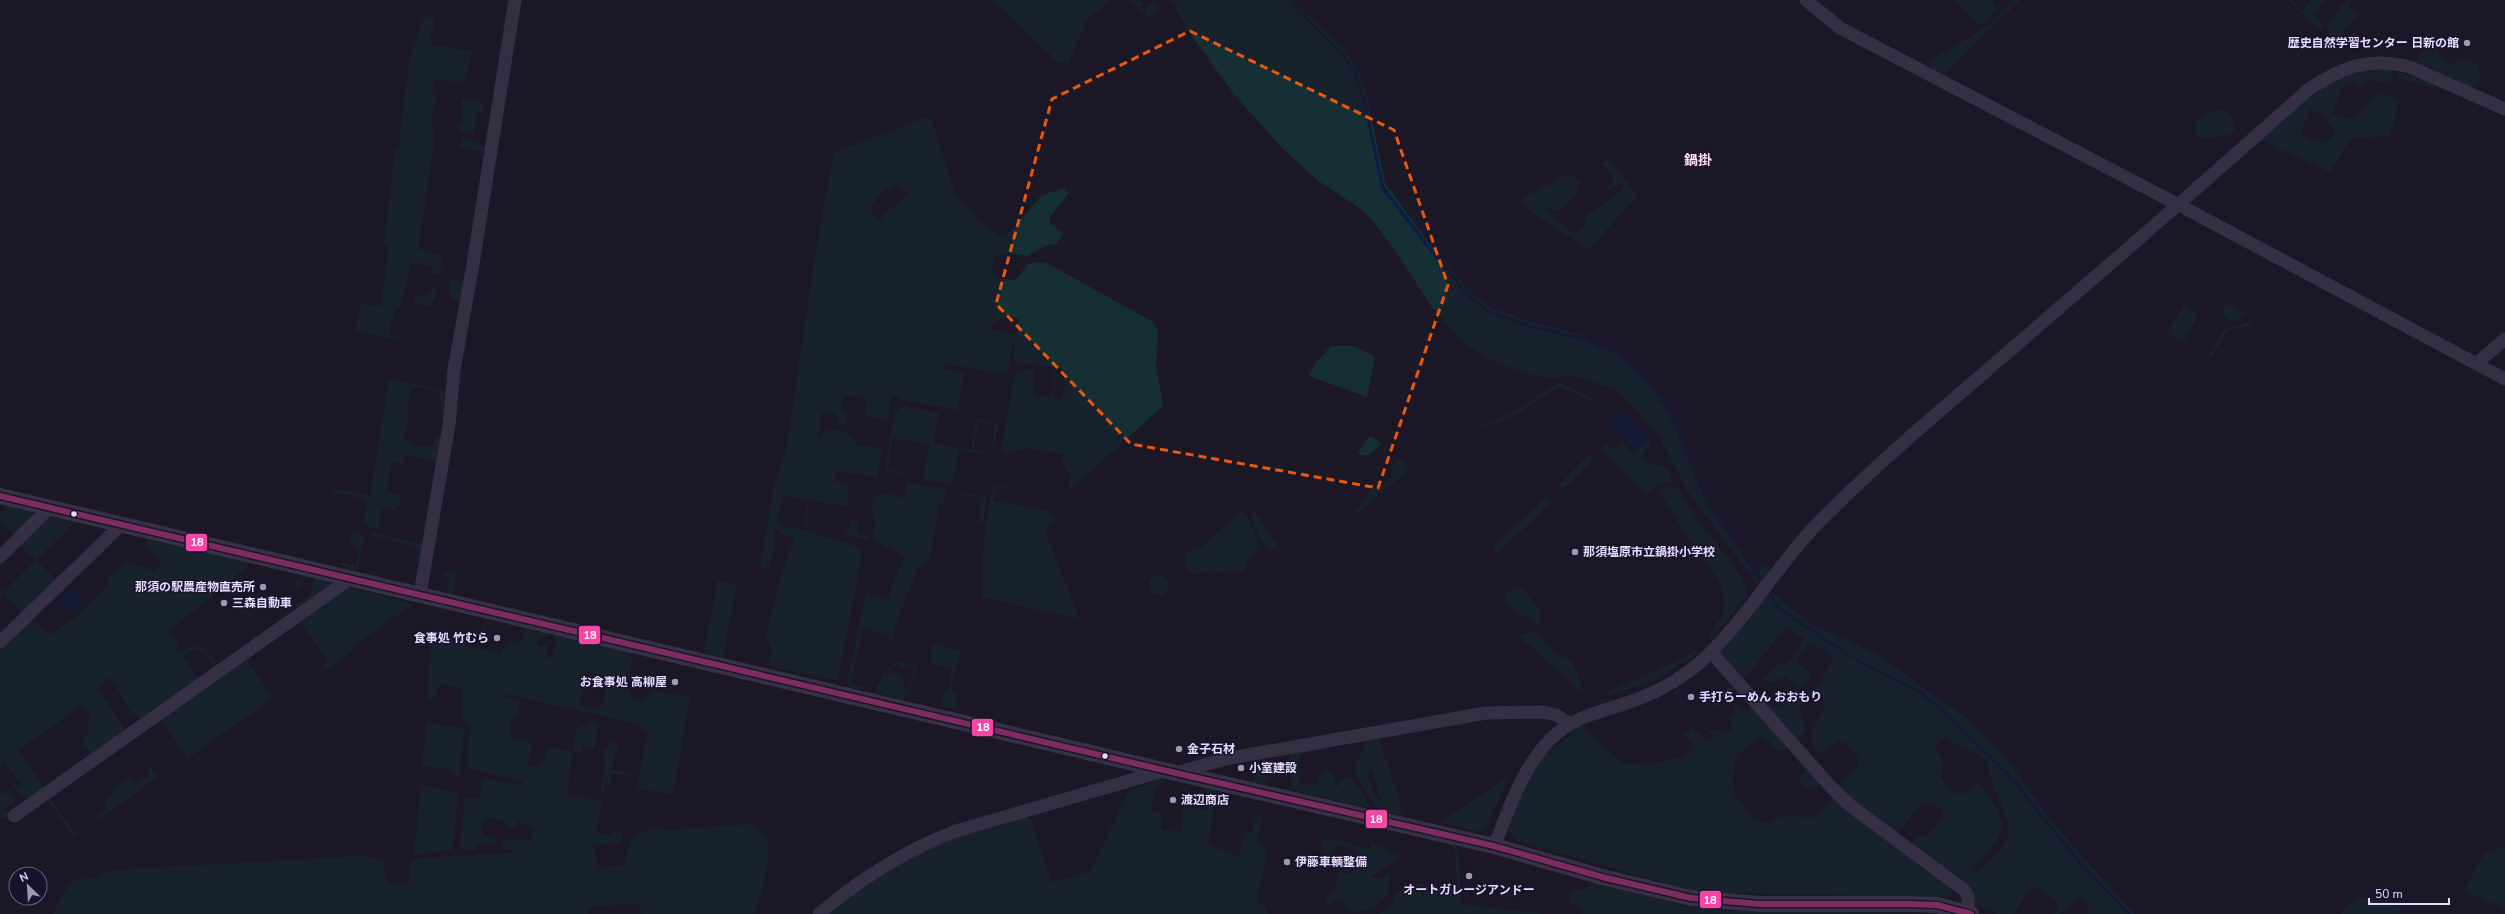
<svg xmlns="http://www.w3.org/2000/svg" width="2505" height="914" viewBox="0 0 2505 914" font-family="'Nunito Sans','Noto Sans JP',sans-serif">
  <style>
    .green { fill: #162f34; fill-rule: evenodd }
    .water { fill: #0d1b48 }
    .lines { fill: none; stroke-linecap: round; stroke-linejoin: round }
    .stream { stroke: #0d1b48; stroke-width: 3 }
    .minor { stroke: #524d67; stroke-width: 13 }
    .major { stroke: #5b4e6b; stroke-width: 16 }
    .bus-1-casing { stroke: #19122c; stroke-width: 9 }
    .bus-1 { stroke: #f346a5; stroke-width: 6 }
    .marked { fill: none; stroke: #e8590c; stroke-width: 3; stroke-dasharray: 8 5; stroke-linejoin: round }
    .poi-dot { fill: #9f98b3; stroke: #19122c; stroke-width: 1.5 }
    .bus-dot { fill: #e5ddff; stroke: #19122c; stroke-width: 1.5 }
    .labels { text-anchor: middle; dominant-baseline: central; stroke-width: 3; stroke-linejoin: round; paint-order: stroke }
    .poi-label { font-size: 12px; font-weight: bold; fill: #e5ddff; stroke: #19122c; text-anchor: start }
    .quarter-label { font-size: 14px; font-weight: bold; fill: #ffdff0; stroke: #19122c }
    .line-badge { stroke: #19122c; stroke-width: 1.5 }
    .badge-label { font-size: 11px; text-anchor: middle; font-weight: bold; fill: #fff }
  </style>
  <rect width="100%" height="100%" fill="#1c1826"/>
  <g class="green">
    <polygon points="993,0 1110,0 1086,21 1069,62 1059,63"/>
    <polygon points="1131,0 1144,2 1141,6 1145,11 1154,1 1159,6 1168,0 1148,18"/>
    <polygon points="1171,0 1291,0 1342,47 1357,68 1367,96 1385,183 1430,244 1467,289 1490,307 1528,321 1581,335 1590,343 1616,354 1637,372 1656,392 1671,419 1706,503 1753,571 1749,573 1689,493 1657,433 1623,396 1615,389 1577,377 1569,375 1555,379 1531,375 1493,361 1464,343 1431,306 1392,246 1365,212 1317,180 1280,146 1234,94 1193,38"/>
    <polygon points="1956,0 1992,0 1997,9 1990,18 1979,25"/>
    <polygon points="2014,0 2020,0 1944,74 1932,68 1930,64 1932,60 1991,24"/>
    <polygon points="2289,0 2292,0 2303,12 2311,0 2325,0 2315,15 2323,26 2321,29 2317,28"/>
    <polygon points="2346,0 2352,0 2348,6 2358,14 2336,39 2330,35 2327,25"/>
    <polygon points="427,16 435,19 430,41 433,45 472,51 465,79 460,82 434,79 432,91 436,97 431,126 434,129 434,144 418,249 443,255 440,267 442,272 440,275 431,274 432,267 414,262 411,264 401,304 395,311 388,334 399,338 399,340 356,331 360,304 381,306 389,246 384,244 395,150 398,150 409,63 424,18"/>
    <polygon points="2433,45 2450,66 2459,60 2468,59 2479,67 2480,77 2476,85 2470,87 2417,62 2418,57"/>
    <path d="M 2369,67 L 2391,68 L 2393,73 L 2390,80 L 2384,83 L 2370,79 L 2359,87 L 2353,84 L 2343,86 L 2332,113 C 2365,129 2360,104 2381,92 L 2399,101 L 2390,136 L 2351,138 L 2330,172 L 2260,140 L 2313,90 ZM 2310,109 L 2326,116 L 2329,125 L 2335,129 L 2330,139 L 2321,143 L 2300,134 Z"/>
    <polygon points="2400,73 2428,82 2438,90 2397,78"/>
    <polygon points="463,98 482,102 484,111 477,113 473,134 461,132 457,127 462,119 461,100"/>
    <path d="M 2216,110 L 2228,112 L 2233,119 L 2235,131 C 2224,138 2211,139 2199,137 L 2196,131 L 2196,120 Z"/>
    <path d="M 924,118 L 931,118 L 956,195 L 987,229 L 1001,236 L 1009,233 L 1042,195 L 1065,188 L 1069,193 L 1049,218 L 1051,224 L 1064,234 L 1056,244 L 1045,246 L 1028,256 L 1008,253 L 995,256 L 991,271 L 1002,279 L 1015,280 C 1029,266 1024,260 1047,263 L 1153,322 L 1158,331 L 1156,366 L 1163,406 L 1071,489 L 1069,488 L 1070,476 L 1063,464 L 1063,454 L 1024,448 L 1023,451 L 1015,450 L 1014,454 L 1001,452 L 1015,372 L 1035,369 L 1033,392 L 1034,395 L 1051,397 L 1055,378 L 1051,372 L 1056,374 L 1053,399 L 1062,399 L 1066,373 L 1062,368 L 1016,363 L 1014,357 L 1015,344 L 1013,342 L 1008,371 L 1004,374 L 946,364 L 944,369 L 964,373 L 957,410 L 903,400 L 892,394 L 888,420 L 865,416 L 867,398 L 844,395 L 841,411 L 847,413 L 846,424 L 839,423 L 837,414 L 822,412 L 818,437 L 822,438 L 823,433 C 841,424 847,432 857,445 L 879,448 L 882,451 L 877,477 L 836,471 L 834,481 L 849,484 L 848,507 L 810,500 L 806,521 L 819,528 L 806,524 L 804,521 L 809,500 L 783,495 L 777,521 L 783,527 L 799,529 L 856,546 L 862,554 L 838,678 L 835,680 L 771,666 L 768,664 L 772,649 L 766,639 L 767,634 L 777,590 L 794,540 L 792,537 L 782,534 L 775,528 L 775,548 L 768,567 L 763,569 L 760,567 L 773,491 L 787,445 L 816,250 L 834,153 ZM 896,184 L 908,193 L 897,205 L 896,204 L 891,210 L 889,209 L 880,220 L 870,211 L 872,209 L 870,207 L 885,188 L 888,190 ZM 1009,315 L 1019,319 L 1016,335 L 988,329 L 998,318 Z"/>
    <polygon points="462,138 485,146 485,152 461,147"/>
    <path d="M 1610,160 L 1637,196 L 1589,249 L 1526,208 L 1521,202 L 1524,197 L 1569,174 L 1580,181 C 1580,193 1566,206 1557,212 L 1549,208 L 1546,210 L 1572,232 L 1578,233 L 1584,226 L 1585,217 C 1595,208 1620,196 1624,186 L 1621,182 L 1610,189 L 1607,187 L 1614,181 L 1613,176 L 1602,164 L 1604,161 Z"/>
    <path d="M 453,278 L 466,281 L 462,302 L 454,300 C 449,292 447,286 453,278 Z"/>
    <polygon points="434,288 437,295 430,307 414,303 416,295 427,298 430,290"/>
    <polygon points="2184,304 2196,312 2197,318 2184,341 2180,341 2167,334"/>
    <polygon points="2226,304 2246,314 2238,320 2230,320 2221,313"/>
    <polygon points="2252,318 2248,326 2227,330 2211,358 2208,357 2224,329 2244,324"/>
    <polygon points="1331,346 1354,346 1375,357 1367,397 1309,376 1315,363"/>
    <polygon points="389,378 445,391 443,407 441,406 440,393 413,386 407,410 409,414 404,440 417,446 433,447 436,436 443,438 438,462 406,454 403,464 392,462 386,491 401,495 400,506 393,510 382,508 378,529 364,525 366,503 364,499 335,492 333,488 370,496"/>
    <polygon points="1562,384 1594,399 1593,402 1560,387 1556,388 1512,417 1480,428 1479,426 1511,414 1555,385"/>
    <polygon points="902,406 939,413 933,443 971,450 976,419 995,423 998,426 995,445 993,445 995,425 978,421 973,450 987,453 987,455 959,450 953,484 923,479 929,444 892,438 888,470 909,474 909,476 886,471 885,468 895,413"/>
    <polygon points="1370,435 1382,444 1368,455 1361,455 1358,453"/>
    <polygon points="1649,438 1650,443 1642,456 1648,463 1667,468 1672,481 1658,485 1649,493 1644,492 1601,451 1605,444 1613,450 1622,443 1634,454"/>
    <polygon points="1589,455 1594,460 1563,489 1559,485"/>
    <path d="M 1398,458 L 1410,468 L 1357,514 L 1356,512 C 1360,506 1364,498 1368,493 C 1378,483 1394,486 1392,467 Z"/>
    <path d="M 907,483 L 945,489 L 945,500 L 939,505 L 930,559 L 925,558 L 924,565 L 918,567 L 895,626 L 893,641 L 889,639 L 887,634 L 863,628 L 851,681 L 852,684 L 864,687 L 863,690 L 850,687 L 847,682 L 866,594 L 888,600 L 892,584 L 904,559 L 900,553 L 874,541 C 872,536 875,531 875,526 C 874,513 867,508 875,496 L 883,493 L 905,498 Z"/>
    <path d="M 995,485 L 1005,487 L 1005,489 L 997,488 L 994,501 L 1047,511 L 1054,519 L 1045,533 L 1076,608 L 1078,616 L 1074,618 L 983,597 C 978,583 987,496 995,485 Z"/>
    <path d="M 1667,487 L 1674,487 L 1680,491 C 1688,504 1696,517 1705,530 C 1720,550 1745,572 1747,597 L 1712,638 L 1710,636 C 1712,628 1719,622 1722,615 C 1731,585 1706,565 1692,544 C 1681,527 1670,509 1659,491 Z"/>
    <polygon points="964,493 984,496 987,499 983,523 979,522 981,498 963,495"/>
    <polygon points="1546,497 1551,502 1498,553 1494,550 1496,544"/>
    <path d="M 9,505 L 32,512 L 33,516 L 15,534 C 5,529 0,524 0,512 Z"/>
    <path d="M 1253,509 L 1277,545 L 1275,550 C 1262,551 1252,523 1251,511 Z"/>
    <path d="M 1242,510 C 1250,517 1260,538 1257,548 C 1255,554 1250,556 1247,561 C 1246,564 1246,566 1244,570 L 1240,572 L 1230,570 L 1221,573 L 1213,571 L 1193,574 L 1185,564 L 1186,554 L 1195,547 L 1202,547 Z"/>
    <polygon points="48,516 75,522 36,560 56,580 23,613 3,593 0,596 0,590 3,593 36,560 18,543"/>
    <polygon points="852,519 858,520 857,534 868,536 867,539 843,534 848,531"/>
    <polygon points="354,532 362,534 364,539 357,572 342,565 342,563 356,566 359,549 350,542 352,533"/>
    <polygon points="373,533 423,544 423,563 414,562 414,558 419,558 421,551 416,549 415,546 376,536 369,538"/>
    <path d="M 147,540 L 248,562 L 248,566 L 170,630 L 180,646 L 175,648 L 178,653 C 201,640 206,648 219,668 L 143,722 L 136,712 L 127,718 L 126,716 L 131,712 L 110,677 L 98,688 L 127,733 L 94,756 C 89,753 82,745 83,739 L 89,735 L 87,723 L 91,718 L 84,707 L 80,706 L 58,722 L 83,763 L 57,723 L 18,750 L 45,789 L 28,801 L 12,786 L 15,783 L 18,788 L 22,785 L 4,761 L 0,764 L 0,648 L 31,618 L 48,635 L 74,619 L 107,586 L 107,578 L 128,562 L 154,571 L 162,562 L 146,545 ZM 194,649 L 206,653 L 215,668 L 198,680 L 183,656 Z"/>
    <polygon points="1765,564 1771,569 1762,584 1755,583 1752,578"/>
    <polygon points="451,571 458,573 453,596 448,594 449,578 443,577 446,572"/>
    <circle cx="1159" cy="585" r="10"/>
    <polygon points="304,575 307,576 299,588 294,583 249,614 265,635 239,605 248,613"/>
    <polygon points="314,577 336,583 298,611 296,604 310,596"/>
    <polygon points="718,580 737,585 723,658 706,653 704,650"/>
    <polygon points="348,587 413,604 357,643 344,659 325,670 322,666 327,660 299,620"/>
    <polygon points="1517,588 1523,589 1542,613 1540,622 1537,625 1514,610 1506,602 1504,594"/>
    <path d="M 1765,594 L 1773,594 L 1813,625 L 1877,654 L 1969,720 L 2008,760 L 2050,820 L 2134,914 L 2088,914 L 2089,906 L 2080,898 L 2060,914 L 2054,914 L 2058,906 L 2055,900 L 2031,885 L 2014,914 L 1998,914 L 1977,905 L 1913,845 L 1915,836 L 1926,836 L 1944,817 L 1940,807 L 1927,803 L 1920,805 L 1897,834 L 1951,886 L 1951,897 L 1725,893 L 1690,890 L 1517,841 L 1507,829 L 1528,776 L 1542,758 L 1582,725 L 1620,762 L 1625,764 L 1658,763 L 1675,757 L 1681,760 L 1695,747 L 1684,735 L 1692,727 L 1706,741 L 1715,738 L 1674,694 L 1681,686 L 1683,688 L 1676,695 L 1710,731 L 1717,730 L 1725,734 L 1732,729 L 1730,721 L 1735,712 L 1732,705 L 1734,703 L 1745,714 L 1750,708 L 1748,703 L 1787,746 L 1786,749 L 1778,751 L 1767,739 L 1760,736 L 1737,755 L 1733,776 L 1734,794 L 1754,819 L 1770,823 C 1784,812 1795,816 1811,818 L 1823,811 L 1840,785 L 1859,765 L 1858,758 L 1845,742 L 1838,741 L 1825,752 L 1819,752 C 1803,737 1816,724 1824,708 L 1825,703 L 1819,691 L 1800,704 L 1805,730 L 1797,742 L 1760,698 L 1780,709 L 1818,686 L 1833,659 L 1833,656 L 1810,642 L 1796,661 L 1812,675 L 1805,686 L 1799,688 L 1785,677 L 1774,682 L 1765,681 L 1765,677 L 1774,670 L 1776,665 L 1783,662 L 1786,665 L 1796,653 L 1804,639 L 1789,628 L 1785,628 L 1746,677 L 1738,678 L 1716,654 ZM 1946,736 L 1961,748 L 1973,751 L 1989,763 C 1986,790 2022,821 2002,848 C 1995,857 1984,865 1976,874 L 1971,869 C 2008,834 2012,823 1978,782 L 1963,794 C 1950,794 1946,787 1940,776 L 1944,764 L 1935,747 Z"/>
    <path d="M 486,619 L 488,619 L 485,624 L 481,649 L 500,654 L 509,641 L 520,644 L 525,629 L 528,629 L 549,634 L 548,638 L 539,637 L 537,646 L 543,647 L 546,641 L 548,642 L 546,657 L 551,659 L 557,642 L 553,640 L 555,635 L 630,649 L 633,653 L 626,687 L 631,693 L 630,698 L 644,701 L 653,691 L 689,697 L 690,699 L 673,793 L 671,794 L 640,789 L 638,786 L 647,733 L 639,724 L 506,694 L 504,697 L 520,702 L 517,717 L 513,716 L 509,733 L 513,734 L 512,738 L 532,743 L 528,767 L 540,764 L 544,761 L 549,747 L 570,751 L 572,754 L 567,794 L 602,802 L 596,833 L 611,836 L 614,831 L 623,833 L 619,843 L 593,845 L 599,868 L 625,865 L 627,849 L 632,838 L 652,828 L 670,830 L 753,824 C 758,828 763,832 766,838 C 775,854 759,897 754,914 L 642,914 L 639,903 L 589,907 L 588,914 L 53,914 L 71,881 L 95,877 L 111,870 L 362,856 L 382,860 L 384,862 L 386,880 C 392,886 403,888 410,881 L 410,863 L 420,858 L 512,853 L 513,849 L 501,849 L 503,841 L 532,839 L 534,828 L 518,821 L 515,829 L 509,828 L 504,821 L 486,817 L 483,820 L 482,834 L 496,841 L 496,843 L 485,843 L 477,846 L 476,850 L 463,850 L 460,847 L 465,797 L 479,799 L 482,782 L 486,779 L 521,785 L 523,781 L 467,768 L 470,729 C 460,718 461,704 462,690 L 442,683 L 439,685 L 436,697 L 427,700 L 431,641 L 439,636 L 447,640 L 479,649 L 483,623 ZM 587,672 L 604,676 L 607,682 L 602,706 L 597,709 L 583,707 L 580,703 Z"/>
    <polygon points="1530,631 1538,633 1554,653 1571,660 1580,678 1582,688 1580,691 1519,636"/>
    <polygon points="933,643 961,651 951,688 956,694 957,710 940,706 944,692 947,692 953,669 932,664 930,657"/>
    <polygon points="1694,650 1698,653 1654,681 1608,695 1607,692 1678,661"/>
    <polygon points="245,658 273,698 188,758 160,718"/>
    <path d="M 897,661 L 916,666 L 917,671 L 904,700 L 874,692 C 880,681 885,668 897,661 ZM 898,664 L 901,669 L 910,666 L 915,671 L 907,690 L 904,689 L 903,675 L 893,672 L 885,676 L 891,668 Z"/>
    <polygon points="1710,661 1715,662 1736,690 1715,707 1711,703 1731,686"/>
    <polygon points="590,721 599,724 594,749 583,746 581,754 572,751 576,730"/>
    <polygon points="427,722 464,729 459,777 446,769 422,765"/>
    <path d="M 1379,739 L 1404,814 L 1403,815 L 1379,810 C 1370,798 1357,783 1355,767 L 1367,741 ZM 1372,770 L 1382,802 L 1380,802 C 1373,792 1369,783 1367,771 Z"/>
    <polygon points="612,742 618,743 612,769 631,774 632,777 612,773 610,784 605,784 603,794 600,793 605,765 603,751"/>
    <path d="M 1326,747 L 1326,749 L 1304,753 L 1300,756 L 1299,782 L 1300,784 L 1316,785 L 1320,775 L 1328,771 L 1336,777 L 1334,785 L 1337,787 C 1340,784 1343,779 1346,777 C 1353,773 1368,803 1370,808 L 1292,790 L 1289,753 Z"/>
    <polygon points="115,758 134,784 150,776 148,772 150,766 158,777 74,837 46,798 48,797 76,834 99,818 97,815 108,808 104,803 114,792 112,789 128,779"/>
    <polygon points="1258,761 1260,774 1272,776 1266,781 1265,785 1253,782"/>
    <polygon points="1807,769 1821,782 1817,788 1812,790 1802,785 1799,778"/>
    <polygon points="1509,776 1485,830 1480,832 1441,822"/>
    <polygon points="1160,779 1168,781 1154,788 1151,811 1162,813 1161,830 1181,832 1183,808 1188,807 1207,811 1210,796 1200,785 1217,789 1208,845 1239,857 1244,833 1252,833 1256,817 1262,818 1257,844 1267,847 1261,886 1258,887 1258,902 1266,908 1267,914 829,914 871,880 929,845 1028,817 1031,819 1051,883 1091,871 1129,791"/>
    <polygon points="421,785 458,793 453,847 451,850 414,855"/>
    <polygon points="9,791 16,799 5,808 9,815 3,820 0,816 0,795"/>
    <polygon points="1428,838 1458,845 1461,904 1543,914 1379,914 1389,909 1395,896 1403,889 1426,883 1429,890 1457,886 1455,847 1427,839"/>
    <polygon points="1325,839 1337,840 1369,849 1372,843 1398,856 1398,859 1370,877 1378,879 1391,872 1387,894 1374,909 1351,913 1341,901 1334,901 1326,906 1325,903 1328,895 1335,890 1338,872 1352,874 1358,861 1355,849 1338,844 1329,857 1323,853 1321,843"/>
    <polygon points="2505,847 2505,909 2464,890 2483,856 2490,851"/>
    <polygon points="1594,883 1688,907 1729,911 1922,914 1582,914 1583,911 1569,902 1572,890 1584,889"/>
    <polygon points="2363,897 2394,903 2400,908 2400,914 2341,914 2348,905"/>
  </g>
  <g class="water">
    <polygon points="1619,409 1649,438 1637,450 1607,422"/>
    <polygon points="70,588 85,602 73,614 58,600"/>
  </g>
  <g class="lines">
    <g class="stream">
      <polyline points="1287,0 1341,52 1354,69 1364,100 1383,188 1437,258 1467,294 1488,311 1529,326 1609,345 1643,375 1670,411 1707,500 1764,584"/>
      <polyline points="1768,591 1779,608 1784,612 1861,663 1920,692 1953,720 2009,775 2080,863 2129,914"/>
    </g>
    <g class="minor">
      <polyline points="1806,0 1840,28 2179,205 2505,379"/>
      <polyline points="2476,364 2505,339"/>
      <polyline points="0,557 49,508"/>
      <polyline points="420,594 449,425 454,370 473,264 515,0"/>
      <polyline points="0,642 121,525"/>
      <polyline points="1711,652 1831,787 1852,807 1964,890 1968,896 1968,913"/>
      <polyline points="1176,773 1225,759 1486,713 1544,712 1556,715 1570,724"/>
      <polyline points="14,816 351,578"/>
      <path d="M 1494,846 C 1510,808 1522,766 1553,737 C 1575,716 1603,711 1630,702 C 1661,691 1688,676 1711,652 C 1754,609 1784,555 1828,513 C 1894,448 1966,389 2036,328 C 2128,249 2219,169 2309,89 C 2345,66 2368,57 2410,67 L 2505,109"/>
      <path d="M 819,914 C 860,879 906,850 956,831 L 1163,771"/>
    </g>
    <polyline class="major" points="0,496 1176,773 1494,846 1606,878 1691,898 1759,904 1910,904 1937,905 1971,914"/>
    <defs>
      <polyline id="bus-1" points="0,496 1176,773 1494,846 1606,878 1691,898 1759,904 1910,904 1937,905 1971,914"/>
    </defs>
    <use href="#bus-1" class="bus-1-casing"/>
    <use href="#bus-1" class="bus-1"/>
  </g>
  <path d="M0 0H2505V914H0ZM 1190,31 L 1394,130 L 1448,285 L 1378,488 L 1131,444 L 996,304 L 1052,99 Z" fill="#1c1826" fill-opacity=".55" fill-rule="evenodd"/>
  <path class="marked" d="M 1190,31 L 1394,130 L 1448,285 L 1378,488 L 1131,444 L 996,304 L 1052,99 Z"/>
  <g class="poi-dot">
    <circle cx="2467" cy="43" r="4"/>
    <circle cx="1575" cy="552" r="4"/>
    <circle cx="263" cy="587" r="4"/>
    <circle cx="224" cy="603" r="4"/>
    <circle cx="497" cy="638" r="4"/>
    <circle cx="675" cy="682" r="4"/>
    <circle cx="1691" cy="697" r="4"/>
    <circle cx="1179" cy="749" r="4"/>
    <circle cx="1241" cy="768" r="4"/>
    <circle cx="1173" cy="800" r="4"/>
    <circle cx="1287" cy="862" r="4"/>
    <circle cx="1469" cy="876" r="4"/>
  </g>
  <g class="bus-dot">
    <circle cx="74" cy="514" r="3.5"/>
    <circle cx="1105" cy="756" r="3.5"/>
  </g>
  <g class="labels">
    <g class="poi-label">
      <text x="2459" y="43" text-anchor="end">歴史自然学習センター 日新の館</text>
      <text x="1583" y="552">那須塩原市立鍋掛小学校</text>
      <text x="255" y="587" text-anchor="end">那須の駅農産物直売所</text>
      <text x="232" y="603">三森自動車</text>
      <text x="489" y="638" text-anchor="end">食事処 竹むら</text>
      <text x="667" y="682" text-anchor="end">お食事処 高柳屋</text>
      <text x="1699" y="697">手打らーめん おおもり</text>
      <text x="1187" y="749">金子石材</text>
      <text x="1249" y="768">小室建設</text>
      <text x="1181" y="800">渡辺商店</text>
      <text x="1295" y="862">伊藤車輌整備</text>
      <text x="1469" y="890" text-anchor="middle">オートガレージアンドー</text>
    </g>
    <g class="quarter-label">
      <text x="1698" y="160">鍋掛</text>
    </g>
  </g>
  <g class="line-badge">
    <rect x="185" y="533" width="23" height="19" rx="4" fill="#f346a5"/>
    <rect x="578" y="625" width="23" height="20" rx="4" fill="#f346a5"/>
    <rect x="971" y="718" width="23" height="19" rx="4" fill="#f346a5"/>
    <rect x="1365" y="809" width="23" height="20" rx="4" fill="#f346a5"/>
    <rect x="1699" y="890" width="23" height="19" rx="4" fill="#f346a5"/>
  </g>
  <g class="badge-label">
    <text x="197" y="546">18</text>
    <text x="590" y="639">18</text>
    <text x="983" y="731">18</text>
    <text x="1376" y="823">18</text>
    <text x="1710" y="904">18</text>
  </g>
  <g transform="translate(28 886) rotate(335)"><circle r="19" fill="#19122c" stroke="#6b6380"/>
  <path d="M0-3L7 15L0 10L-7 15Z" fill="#9f98b3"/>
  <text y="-6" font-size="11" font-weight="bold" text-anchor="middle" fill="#e5ddff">N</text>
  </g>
  <path d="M2369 898v6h80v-6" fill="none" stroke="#e5ddff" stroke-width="2"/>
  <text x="2375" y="898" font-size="12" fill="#e5ddff" stroke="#19122c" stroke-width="3" paint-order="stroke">50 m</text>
</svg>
